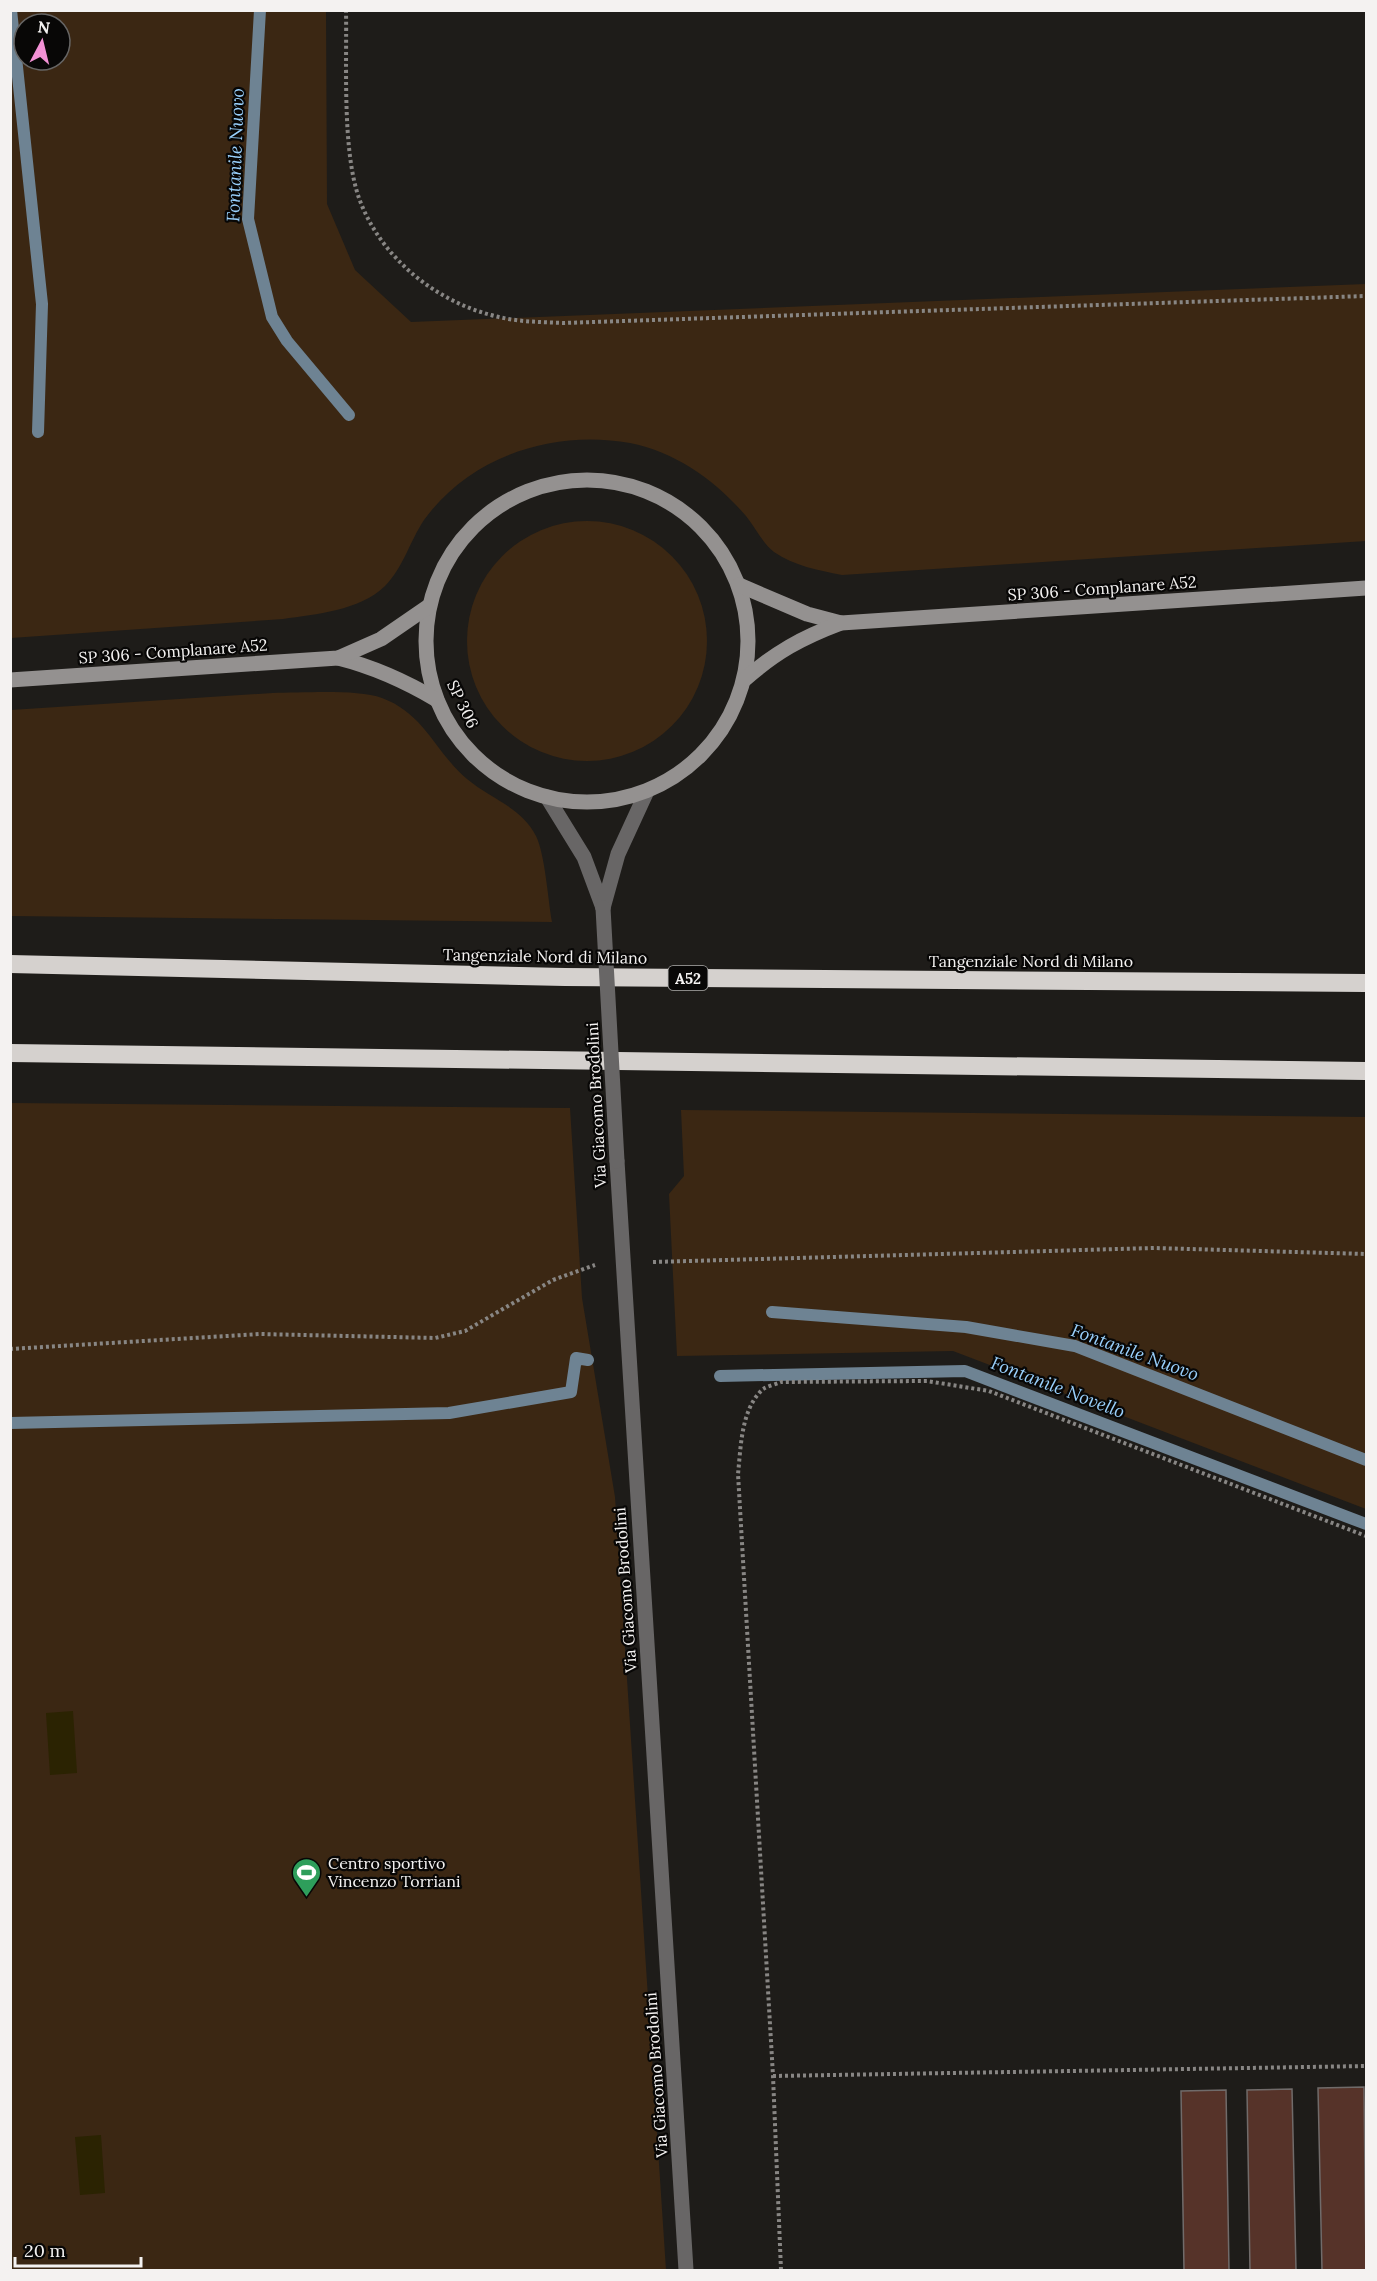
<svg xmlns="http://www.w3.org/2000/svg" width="1377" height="2281" viewBox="0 0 1377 2281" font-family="Lora,serif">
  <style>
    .green { fill: #3b2713; fill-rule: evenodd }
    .sand { fill: #2b2302 }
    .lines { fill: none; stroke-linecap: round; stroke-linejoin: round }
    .stream { stroke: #6e8393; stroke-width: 12 }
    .building { fill: #563329; stroke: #706b6a; stroke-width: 1.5 }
    .path { stroke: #888684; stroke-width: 4; stroke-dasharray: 3 3; stroke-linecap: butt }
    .minor { stroke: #686666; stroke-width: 15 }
    .secondary { stroke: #949190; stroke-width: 15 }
    .motorway { stroke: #d5d1ce; stroke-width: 18 }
    .minor-bridge { stroke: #686666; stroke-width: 15 }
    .labels { text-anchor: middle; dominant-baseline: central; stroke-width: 4.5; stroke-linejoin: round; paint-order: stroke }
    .shield { fill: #080706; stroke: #adacaa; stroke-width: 1.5 }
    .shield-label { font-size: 15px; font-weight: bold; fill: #f4f2f1 }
    .street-label { font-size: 16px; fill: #f4f2f1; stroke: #080706 }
    .poi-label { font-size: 16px; fill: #f4f2f1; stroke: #080706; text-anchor: start }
    .water-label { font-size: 18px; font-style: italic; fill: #99d0fc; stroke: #080706 }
  </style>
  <rect width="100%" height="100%" fill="#1e1c19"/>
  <g class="green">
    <path d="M 11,10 L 326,11 L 327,204 L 355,270 L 411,322 L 1366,284 L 1366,541 L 842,575 C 818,570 794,566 774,552 C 763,544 755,527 746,516 C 716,481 676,452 630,443 C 554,429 470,456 424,520 C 410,541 403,568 385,586 C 359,611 316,614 283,619 L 11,638 ZM 24,24 L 60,24 L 60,60 L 24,60 Z"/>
    <circle cx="587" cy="641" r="120"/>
    <path d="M 273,693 C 302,693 357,689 382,698 C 425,714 435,752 467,779 C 491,799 521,807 536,836 C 545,854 548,900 552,922 L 11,916 L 11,710 Z"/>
    <polygon points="11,1103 570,1108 582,1298 615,1497 666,2270 11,2270"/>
    <polygon points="681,1110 1366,1117 1366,1509 953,1351 677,1356 669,1194 684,1176"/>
  </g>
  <g class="sand">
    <polygon points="73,1711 77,1773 50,1775 46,1713"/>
    <polygon points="101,2135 105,2193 80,2195 75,2137"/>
  </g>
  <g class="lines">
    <g class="stream">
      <polyline points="11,10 42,304 38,432"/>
      <polyline points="260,10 248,219 272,317 287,341 349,415"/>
      <polyline points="772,1312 966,1327 1075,1346 1366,1460"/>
      <polyline points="720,1376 965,1371 1366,1524"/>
      <polyline points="10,1423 449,1413 571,1392 576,1358 588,1360"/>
    </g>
  </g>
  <g class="building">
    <polygon points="1364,2087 1366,2270 1322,2270 1318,2088"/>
    <polygon points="1292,2089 1296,2270 1250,2270 1247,2090"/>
    <polygon points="1226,2090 1229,2270 1184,2270 1181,2091"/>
  </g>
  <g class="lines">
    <g class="path">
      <path d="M 346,10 C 347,63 342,150 359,198 C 379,255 433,300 491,315 C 515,322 539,322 564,323 L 1366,296"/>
      <polyline points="653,1262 1155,1248 1366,1254"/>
      <polyline points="10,1349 260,1334 435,1338 465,1331 553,1280 595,1265"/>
      <polyline points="773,2076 1366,2066"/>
      <path d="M 781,2270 L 773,2076 L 738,1474 C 741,1446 741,1409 763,1389 C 768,1386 776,1384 781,1382 L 927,1381 L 989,1391 L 1366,1536"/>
    </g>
    <g class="minor">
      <polyline points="547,797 584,857 603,908"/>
      <polyline points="603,908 618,854 647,791"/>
      <polyline points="617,1161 686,2270"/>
    </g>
    <g class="secondary">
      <circle cx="587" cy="641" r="161"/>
      <polyline points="739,585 807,614 841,623"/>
      <path d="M 338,658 C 374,667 405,681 437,700"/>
      <polyline points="10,680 338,658 381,639 429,606"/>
      <path d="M 744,680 C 776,652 801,638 841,623 L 1366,588"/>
    </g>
    <g class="motorway">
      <polyline points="10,964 565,977 1366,983"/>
      <polyline points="10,1053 1366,1071"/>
    </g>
    <polyline class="minor-bridge" points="603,908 617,1161"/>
  </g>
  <defs>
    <symbol id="stadium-pin" viewBox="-11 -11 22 30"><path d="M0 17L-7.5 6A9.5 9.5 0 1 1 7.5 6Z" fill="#2e9e5b" stroke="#080706"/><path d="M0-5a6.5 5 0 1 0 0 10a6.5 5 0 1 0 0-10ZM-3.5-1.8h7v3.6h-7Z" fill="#fff"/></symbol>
  </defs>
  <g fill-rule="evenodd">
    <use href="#stadium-pin" x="290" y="1856" width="33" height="45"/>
  </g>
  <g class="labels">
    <rect class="shield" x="668.5" y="966" width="39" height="24" rx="4.5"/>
    <g class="shield-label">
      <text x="688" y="978">A52</text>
    </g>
    <g class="street-label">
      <text transform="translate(1102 588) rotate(-4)">SP 306 - Complanare A52</text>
      <text transform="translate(173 651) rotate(-4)">SP 306 - Complanare A52</text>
      <text transform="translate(463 704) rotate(64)">SP 306</text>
      <text transform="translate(545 956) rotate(1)">Tangenziale Nord di Milano</text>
      <text x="1031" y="961">Tangenziale Nord di Milano</text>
      <text transform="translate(596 1105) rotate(-93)">Via Giacomo Brodolini</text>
      <text transform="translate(625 1590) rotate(-94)">Via Giacomo Brodolini</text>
      <text transform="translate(656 2075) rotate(-94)">Via Giacomo Brodolini</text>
    </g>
    <g class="poi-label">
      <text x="328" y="1863">Centro sportivo<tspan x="328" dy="18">Vincenzo Torriani</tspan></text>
    </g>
    <g class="water-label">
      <text transform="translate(235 155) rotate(-88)">Fontanile Nuovo</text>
      <text transform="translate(1135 1352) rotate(20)">Fontanile Nuovo</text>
      <text transform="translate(1058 1387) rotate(21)">Fontanile Novello</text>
    </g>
  </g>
  <rect width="1377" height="2281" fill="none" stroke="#f4f2f1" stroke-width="24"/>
  <g transform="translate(42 42) rotate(7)"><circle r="28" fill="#080706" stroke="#666564" stroke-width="1.5"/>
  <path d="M0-4.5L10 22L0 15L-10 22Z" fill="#f391d5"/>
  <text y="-9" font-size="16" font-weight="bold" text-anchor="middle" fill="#f4f2f1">N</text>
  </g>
  <path d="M15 2257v9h126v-9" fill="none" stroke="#f4f2f1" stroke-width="3"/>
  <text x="24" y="2257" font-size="18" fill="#f4f2f1" stroke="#080706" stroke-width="4.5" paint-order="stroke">20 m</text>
</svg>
